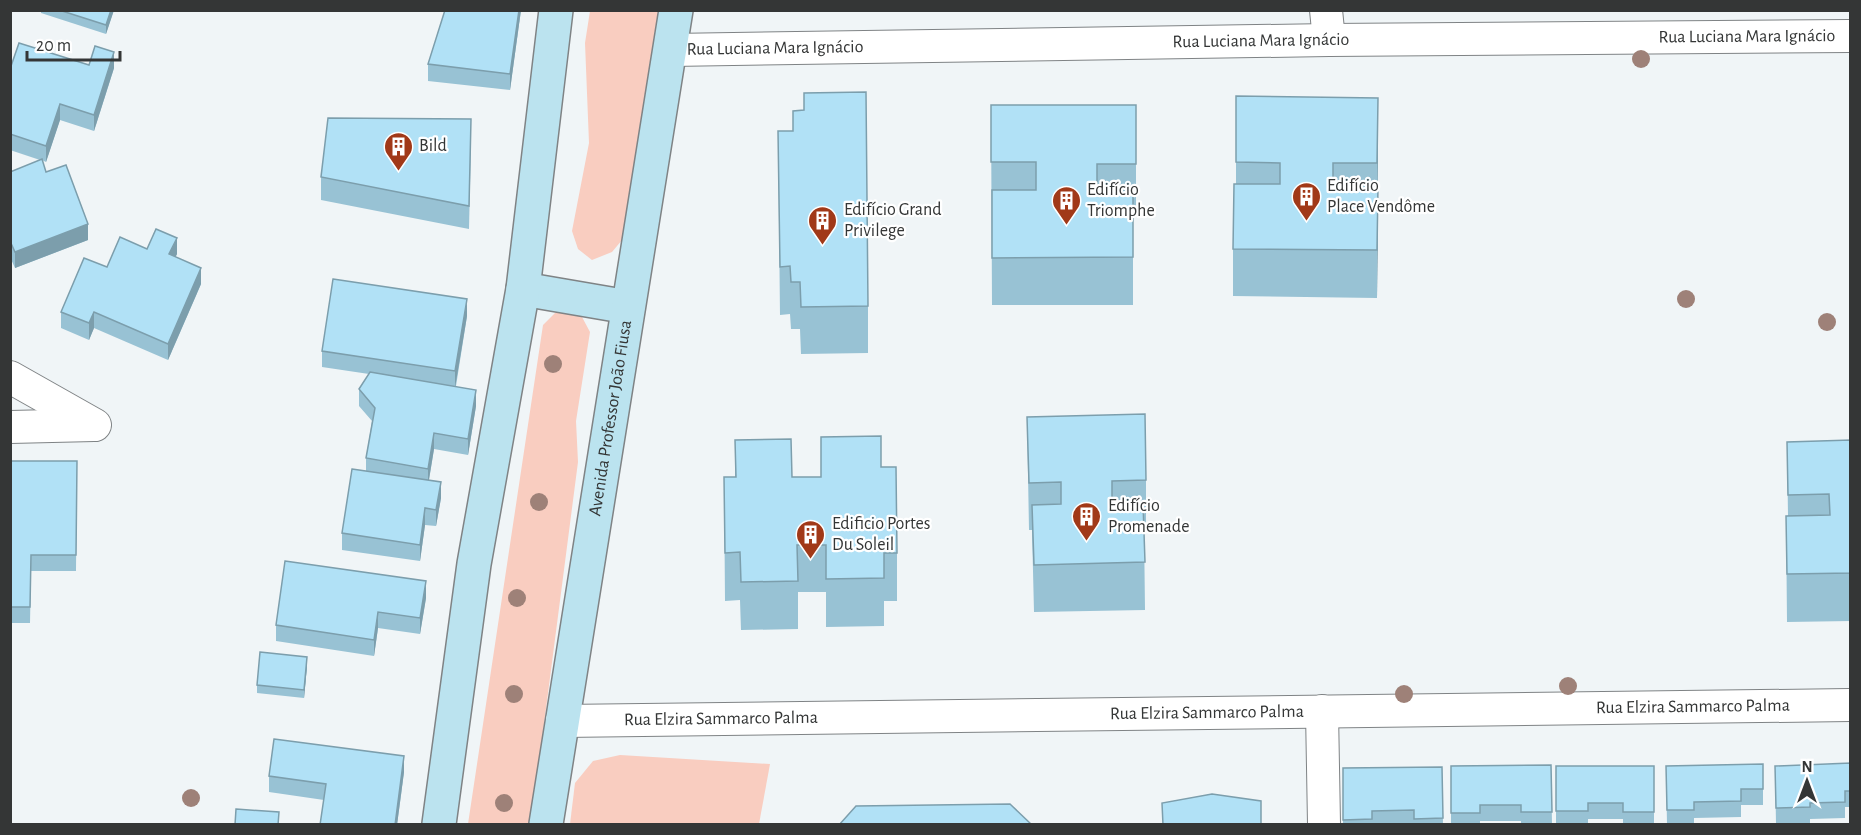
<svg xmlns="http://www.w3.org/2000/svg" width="1861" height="835" viewBox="0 0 1861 835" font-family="'Alegreya Sans',sans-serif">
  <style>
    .green { fill: #f9cdc0 }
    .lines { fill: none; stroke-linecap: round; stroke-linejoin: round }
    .minor-casing { stroke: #7f8385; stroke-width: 34 }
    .secondary-casing { stroke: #7f8385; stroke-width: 36 }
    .minor { stroke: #fff; stroke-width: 32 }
    .secondary { stroke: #bbe3ef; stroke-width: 33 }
    .tree { fill: #9e8178 }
    .wall { fill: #98c2d4 }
    .shaded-wall { fill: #7c9eac }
    .building { fill: #b1e1f6; stroke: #7c9eac; stroke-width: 1.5 }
    .labels { text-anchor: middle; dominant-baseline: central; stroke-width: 4.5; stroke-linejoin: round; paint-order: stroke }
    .street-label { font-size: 18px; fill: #343636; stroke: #fff }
    .poi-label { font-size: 18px; fill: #343636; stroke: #fff; text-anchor: start }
  </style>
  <rect width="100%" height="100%" fill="#f0f5f7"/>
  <g class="green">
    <polygon points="590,11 658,11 622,240 612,252 592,260 578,249 572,231 589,143 585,43"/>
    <polygon points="570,311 582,317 590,332 576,421 578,462 531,824 468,824 543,325 555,313"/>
    <polygon points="620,755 770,764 759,824 570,824 575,783 593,761"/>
  </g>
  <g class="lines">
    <defs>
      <g id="minor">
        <polyline points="1326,10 1329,40"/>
        <path id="s1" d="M 671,50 L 1329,40 L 1850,36"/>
        <polyline points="10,377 95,425"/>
        <polyline points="10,427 94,425"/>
        <polyline points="1322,711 1324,824"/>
        <path id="s2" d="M 562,721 L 1850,705"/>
      </g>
      <g id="secondary">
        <polyline points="523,289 628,307"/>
        <polyline points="439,824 474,564 523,289 556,10"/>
        <path id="s3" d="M 546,824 L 676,10"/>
      </g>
    </defs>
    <use href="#minor" class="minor-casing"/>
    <use href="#secondary" class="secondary-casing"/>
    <use href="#minor" class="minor"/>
    <use href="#secondary" class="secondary"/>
  </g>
  <g class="tree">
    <circle cx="1641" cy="59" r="9"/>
    <circle cx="1686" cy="299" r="9"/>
    <circle cx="1827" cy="322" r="9"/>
    <circle cx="553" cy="364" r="9"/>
    <circle cx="539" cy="502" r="9"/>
    <circle cx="517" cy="598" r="9"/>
    <circle cx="1568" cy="686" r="9"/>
    <circle cx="514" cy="694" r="9"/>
    <circle cx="1404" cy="694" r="9"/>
    <circle cx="191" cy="798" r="9"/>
    <circle cx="504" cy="803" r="9"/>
  </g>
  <g class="wall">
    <polygon points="41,10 114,10 106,34 41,13"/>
    <polygon points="445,10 521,10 510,90 428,81 428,64"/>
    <polygon points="89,65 114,68 94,131 60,120 46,162 42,160 46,172 88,240 15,268 10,257 10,172 40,160 10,150 10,69"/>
    <polygon points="1236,96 1378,146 1377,298 1233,296 1233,249 1236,184"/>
    <polygon points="991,105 1136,105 1136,212 1133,212 1133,305 992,305"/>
    <polygon points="778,131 868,306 868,353 801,354 800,329 791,329 790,314 780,315"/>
    <polygon points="471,142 469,229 321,200 321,177"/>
    <polygon points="147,249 177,254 175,257 201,284 168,360 94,328 89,340 61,328 61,312 107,267"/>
    <polygon points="467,316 456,386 476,406 468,455 434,449 429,480 441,498 436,526 425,525 420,561 342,550 342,533 366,471 366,458 372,421 359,406 359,389 369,374 322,367 322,351"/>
    <polygon points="1027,417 1146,480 1146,528 1144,528 1145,610 1034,612 1032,530 1029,530"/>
    <polygon points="821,437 881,467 897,553 897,601 884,601 884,626 826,627 826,592 798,592 798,629 741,630 740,600 725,601 724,477 735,477 735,440 792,477 821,477"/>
    <polygon points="1851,440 1851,621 1787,622 1786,516 1788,516 1787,442"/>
    <polygon points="10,461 77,461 76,571 31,571 30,623 10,623"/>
    <polygon points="426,598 420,634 378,628 374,656 276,641 276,625"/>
    <polygon points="307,666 304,698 257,693 257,685"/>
    <polygon points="1851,763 1851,807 1845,807 1845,818 1810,819 1810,823 1776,824 1775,766"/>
    <polygon points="1763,764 1763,805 1741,805 1741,817 1694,818 1694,825 1667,825 1666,766"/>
    <polygon points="1551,765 1552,825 1521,825 1521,821 1480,821 1480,825 1451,825 1451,766"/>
    <polygon points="1556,766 1654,766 1654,825 1623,825 1623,819 1588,819 1588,825 1556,825"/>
    <polygon points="1442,767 1443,825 1343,825 1343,768"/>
    <polygon points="404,772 397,825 320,825 324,800 269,792 269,776"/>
  </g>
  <g class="shaded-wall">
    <polygon points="111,10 114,10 106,34 106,25"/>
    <polygon points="519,10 521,10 510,90 510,74"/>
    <polygon points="114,52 114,68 94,131 94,115"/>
    <polygon points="1378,98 1378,146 1377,211 1377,163"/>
    <polygon points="60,104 60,120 46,162 46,146"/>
    <polygon points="1378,186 1378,233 1377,298 1377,250"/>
    <polygon points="88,224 88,240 15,268 15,252"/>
    <polygon points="177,238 177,254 169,271 169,254"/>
    <polygon points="201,268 201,284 168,360 168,344"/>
    <polygon points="467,299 467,316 455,388 455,371"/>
    <polygon points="94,312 94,328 89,340 89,323"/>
    <polygon points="476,390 476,406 468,455 468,439"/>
    <polygon points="434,433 434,449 428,485 428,469"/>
    <polygon points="441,482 441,498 436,526 436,510"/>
    <polygon points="425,508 425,525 420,561 420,545"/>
    <polygon points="426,581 426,598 420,634 420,618"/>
    <polygon points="378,612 378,628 374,656 374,640"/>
    <polygon points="307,657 307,666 304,698 304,690"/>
    <polygon points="404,756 404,772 397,825 395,825"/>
  </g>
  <g class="building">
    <polygon points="59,10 111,10 106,25"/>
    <polygon points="445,10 519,10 510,74 428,64"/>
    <polygon points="19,43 89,65 95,46 114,52 94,115 60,104 46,146 10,134 10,69"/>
    <polygon points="866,92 868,306 801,307 800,282 791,282 790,266 780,267 778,131 793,131 793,111 804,110 804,93"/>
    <polygon points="1236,96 1378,98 1377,163 1333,163 1333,185 1378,186 1377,250 1233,249 1234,184 1280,184 1280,163 1236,162"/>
    <polygon points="991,105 1136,105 1136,164 1097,164 1097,190 1133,190 1133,257 992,258 992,190 1036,190 1036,162 991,162"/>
    <polygon points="328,118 471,119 469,206 321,177"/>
    <polygon points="42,159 46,172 66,165 88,224 15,252 10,241 10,172"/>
    <polygon points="156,229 177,238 169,254 201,268 168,344 94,312 89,323 61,312 84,258 107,267 120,237 147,249"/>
    <polygon points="333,279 467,299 455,371 322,351"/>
    <polygon points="370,372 476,390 468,439 434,433 428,469 366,458 375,408 359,389"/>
    <polygon points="1145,414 1146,480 1112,481 1112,504 1143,503 1145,562 1034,565 1032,505 1061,504 1061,482 1029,483 1027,417"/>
    <polygon points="881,436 881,467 896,467 897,553 884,553 884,578 826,579 826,545 797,545 798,581 741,582 740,552 725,553 724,477 736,477 735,440 791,439 792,477 821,477 821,437"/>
    <polygon points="1851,440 1851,573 1787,574 1786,516 1830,515 1829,494 1788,495 1787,442"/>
    <polygon points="10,461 77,461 76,555 31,555 30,607 10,607"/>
    <polygon points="352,469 441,482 436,510 425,508 420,545 342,533"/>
    <polygon points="285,561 426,581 420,618 378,612 374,640 276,625"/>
    <polygon points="260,652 307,657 304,690 257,685"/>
    <polygon points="274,739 404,756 395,825 320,825 326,784 269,776"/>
    <polygon points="1851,763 1851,791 1845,791 1845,802 1810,803 1810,807 1776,808 1775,766"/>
    <polygon points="1763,764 1763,789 1741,789 1741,801 1694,802 1694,810 1667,810 1666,766"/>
    <polygon points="1551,765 1552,812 1521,812 1521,805 1480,805 1480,813 1451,813 1451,766"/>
    <polygon points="1556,766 1654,766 1654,812 1623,812 1623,803 1588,803 1588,811 1556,811"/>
    <polygon points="1442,767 1443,818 1414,819 1414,810 1372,811 1372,819 1343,820 1343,768"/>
    <polygon points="1212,794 1261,801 1261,825 1163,825 1162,803"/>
    <polygon points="1010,804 1032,825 839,825 856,806"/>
    <polygon points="236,809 279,812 278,825 235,825"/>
  </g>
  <defs>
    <symbol id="building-pin" viewBox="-11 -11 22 30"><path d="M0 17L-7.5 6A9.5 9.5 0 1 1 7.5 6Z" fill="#a13918" stroke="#fff"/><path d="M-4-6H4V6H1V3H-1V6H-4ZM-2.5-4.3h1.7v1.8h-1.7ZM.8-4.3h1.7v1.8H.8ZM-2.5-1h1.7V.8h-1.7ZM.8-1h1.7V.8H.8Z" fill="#fff"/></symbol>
  </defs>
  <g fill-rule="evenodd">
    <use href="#building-pin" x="382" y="130" width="33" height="45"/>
    <use href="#building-pin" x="1290" y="180" width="33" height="45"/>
    <use href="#building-pin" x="1050" y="184" width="33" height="45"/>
    <use href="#building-pin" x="806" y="204" width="33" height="45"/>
    <use href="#building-pin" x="1070" y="500" width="33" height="45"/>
    <use href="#building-pin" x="794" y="518" width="33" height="45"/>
  </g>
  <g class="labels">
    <g class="street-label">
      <text stroke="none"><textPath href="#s1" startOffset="1076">Rua Luciana Mara Ignácio</textPath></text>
      <text stroke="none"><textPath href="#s1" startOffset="590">Rua Luciana Mara Ignácio</textPath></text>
      <text stroke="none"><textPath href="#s1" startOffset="104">Rua Luciana Mara Ignácio</textPath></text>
      <text stroke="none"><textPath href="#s3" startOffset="411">Avenida Professor João Fiusa</textPath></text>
      <text stroke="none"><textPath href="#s2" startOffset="1131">Rua Elzira Sammarco Palma</textPath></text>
      <text stroke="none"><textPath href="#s2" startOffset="645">Rua Elzira Sammarco Palma</textPath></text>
      <text stroke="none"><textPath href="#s2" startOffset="159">Rua Elzira Sammarco Palma</textPath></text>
    </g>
    <g class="poi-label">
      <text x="419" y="146">Bild</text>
      <text x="1327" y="186">Edifício<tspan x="1327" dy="21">Place Vendôme</tspan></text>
      <text x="1087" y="190">Edifício<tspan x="1087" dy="21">Triomphe</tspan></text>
      <text x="844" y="210">Edifício Grand<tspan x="844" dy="21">Privilege</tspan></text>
      <text x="1108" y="506">Edifício<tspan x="1108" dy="21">Promenade</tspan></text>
      <text x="832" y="524">Edificio Portes<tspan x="832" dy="21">Du Soleil</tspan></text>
    </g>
  </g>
  <rect width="1861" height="835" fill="none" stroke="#343636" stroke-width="24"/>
  <g transform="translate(1807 781)" stroke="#ffffff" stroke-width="4.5" paint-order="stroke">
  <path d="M0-4.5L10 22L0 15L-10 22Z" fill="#343636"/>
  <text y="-9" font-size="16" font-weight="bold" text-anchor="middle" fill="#343636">N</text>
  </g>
  <path d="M27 51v9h93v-9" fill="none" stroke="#343636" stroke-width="3"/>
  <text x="36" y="51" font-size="18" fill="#343636" stroke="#ffffff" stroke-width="4.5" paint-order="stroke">20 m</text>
</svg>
